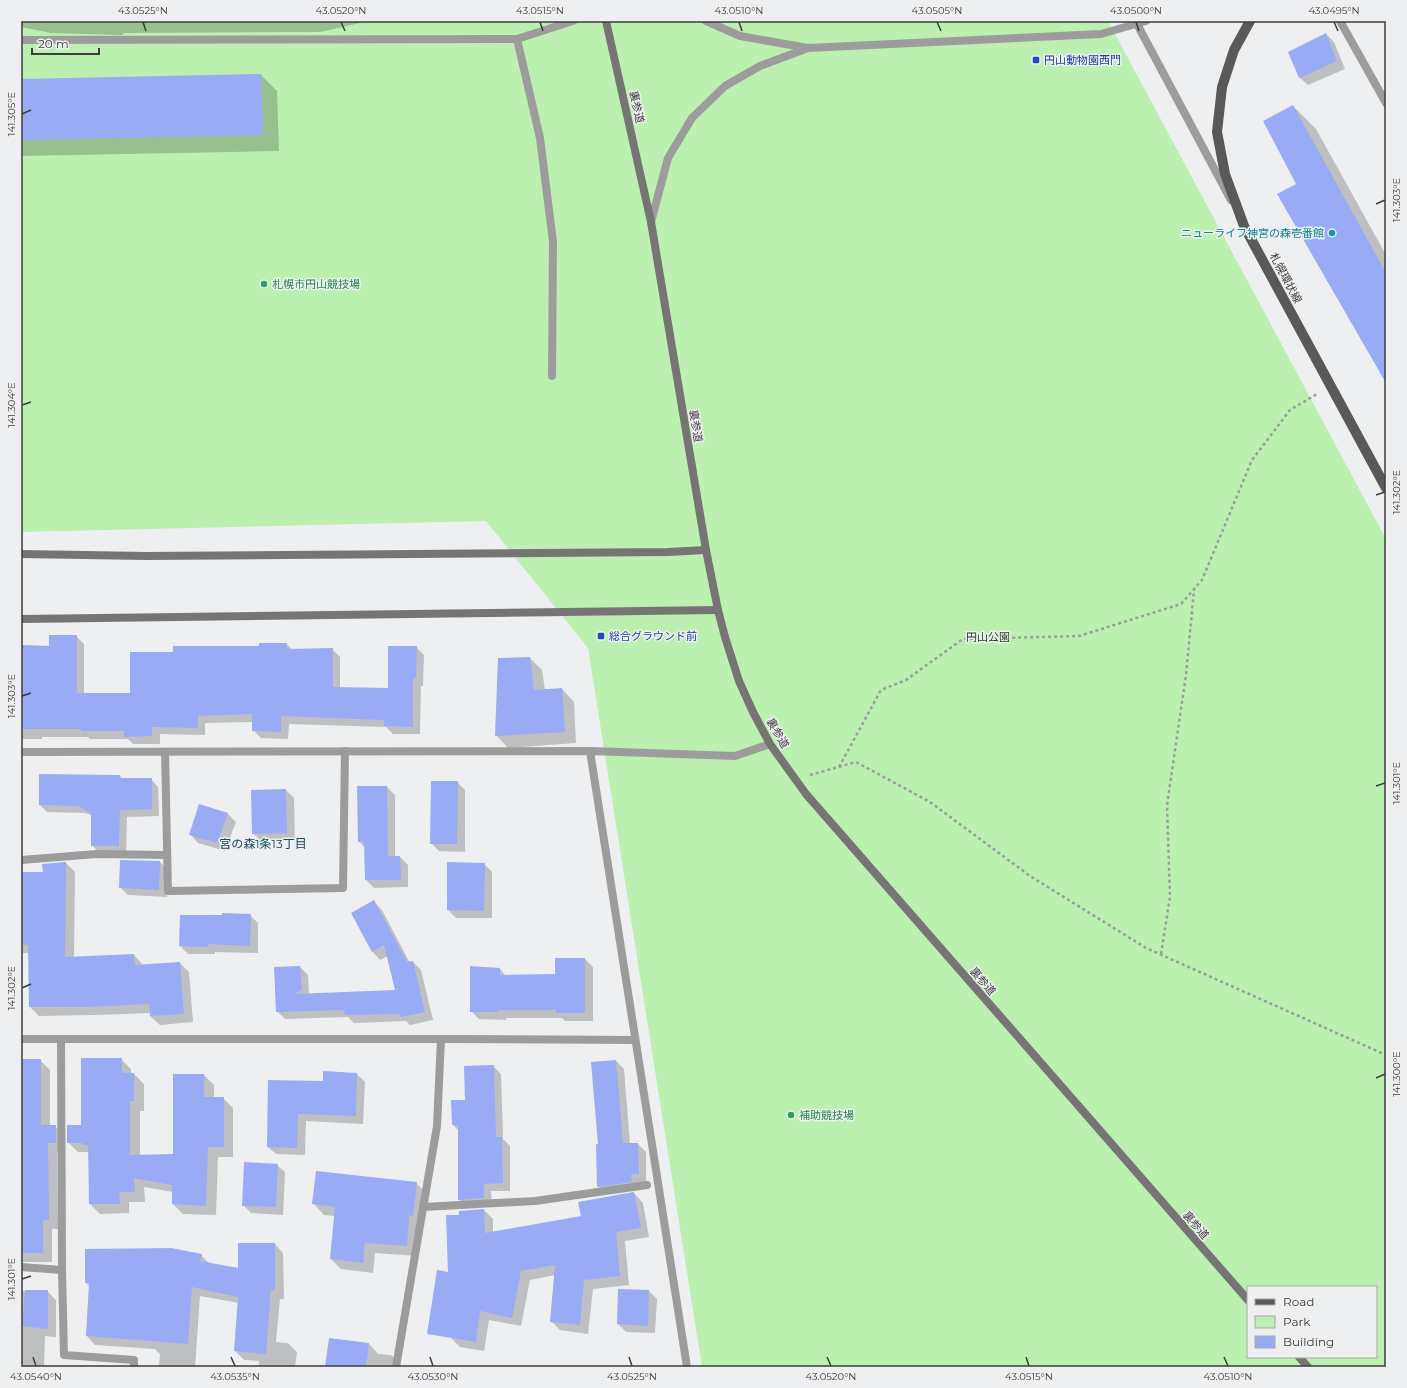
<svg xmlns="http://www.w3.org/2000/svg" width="1407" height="1388" viewBox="0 0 1407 1388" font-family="Montserrat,'Noto Sans JP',sans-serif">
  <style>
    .green { fill: #bcf0b1; fill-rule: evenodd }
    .shadow { fill: #0003 }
    .building { fill: #99abf5 }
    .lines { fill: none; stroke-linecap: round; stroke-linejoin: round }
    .path { stroke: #9b9c9d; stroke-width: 2.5; stroke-dasharray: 3 3; stroke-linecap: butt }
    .lane { stroke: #9d9c9c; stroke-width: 8 }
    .street { stroke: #9d9c9c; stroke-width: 8 }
    .secondary { stroke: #767574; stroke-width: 8 }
    .primary { stroke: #5a5959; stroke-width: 10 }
    .ticks { fill: none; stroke: #3c3c3d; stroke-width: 1.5 }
    .transit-dot { fill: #1a4fb4; stroke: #eeeff0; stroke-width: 1.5 }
    .culture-dot { fill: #0f9aa8; stroke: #eeeff0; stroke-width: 1.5 }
    .leisure-dot { fill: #2e9e5b; stroke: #eeeff0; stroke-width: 1.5 }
    .labels { text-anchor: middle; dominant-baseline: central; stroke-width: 3; stroke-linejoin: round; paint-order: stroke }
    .transit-label { font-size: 11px; fill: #164399; stroke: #eeeff0; text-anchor: start }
    .street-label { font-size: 11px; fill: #3c3c3d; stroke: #eeeff0 }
    .culture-label { font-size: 11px; fill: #0d838f; stroke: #eeeff0; text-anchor: end }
    .leisure-label { font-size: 11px; fill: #27864d; stroke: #eeeff0; text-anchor: start }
    .park-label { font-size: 11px; fill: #1b3f12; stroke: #eeeff0 }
    .neighbourhood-label { font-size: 12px; fill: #144758; stroke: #eeeff0 }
    .neatline { fill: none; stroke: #3c3c3d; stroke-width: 1.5 }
    .ticks-label { font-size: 10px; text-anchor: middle; fill: #3c3c3d }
  </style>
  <rect width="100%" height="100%" fill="#eeeff0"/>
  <path class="green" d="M 21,21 L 1108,21 L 1386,539 L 1386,1367 L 702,1367 L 588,648 L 486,521 L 21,532 ZM 1248,1287 L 1376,1287 L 1376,1357 L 1248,1357 Z"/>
  <g class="shadow">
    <polygon points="21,21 369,21 320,32 123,33 123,35 51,33 21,27"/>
    <polygon points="1326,34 1334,42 1345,69 1308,85 1300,78"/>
    <polygon points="261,75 277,91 279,151 21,156 21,80"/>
    <polygon points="1293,106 1316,129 1386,255 1386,381 1297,184"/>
    <polygon points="76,636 84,644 84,694 131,694 174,653 287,644 292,650 332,649 340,657 340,688 388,689 416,647 424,655 423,686 421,686 420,734 393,734 386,727 289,724 288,739 261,738 253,730 253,722 205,723 205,735 160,734 160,744 133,744 128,739 90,739 88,737 42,737 42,739 21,739 21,646 50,647"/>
    <polygon points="530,658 542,670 545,690 562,689 574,702 576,743 508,748 496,735"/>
    <polygon points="120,776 123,779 151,779 158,787 159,816 127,817 126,853 99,853 92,845 92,816 86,813 47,812 40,805"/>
    <polygon points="457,782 465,790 465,852 439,851 431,843"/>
    <polygon points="358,787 387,787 395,795 395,857 400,857 408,865 408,887 374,888 366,880 365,848 359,841"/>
    <polygon points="286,790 294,798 295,841 261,841 253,833"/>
    <polygon points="200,806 228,814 236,822 225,851 198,843 191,835"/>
    <polygon points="160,862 168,870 167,897 128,895 120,887"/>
    <polygon points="66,863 75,872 74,958 134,955 143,965 180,963 189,972 193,1022 160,1025 150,1016 150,1013 96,1015 39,1016 30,1007 29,953 21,953 21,873 44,873"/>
    <polygon points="484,864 492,872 492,918 456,918 448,910"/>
    <polygon points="374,902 382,910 410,963 413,962 421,970 433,1020 410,1025 406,1021 354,1023 348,1017 285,1019 277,1011 300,967 308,975 309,994 396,991 388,956 380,960 373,952"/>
    <polygon points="250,915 258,923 258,953 215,952 215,954 188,954 180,946"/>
    <polygon points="585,959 593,967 593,1021 565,1021 562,1018 506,1018 506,1020 479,1019 471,1011 500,969 506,976 556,975"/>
    <polygon points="121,1059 131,1069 131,1074 134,1074 144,1084 144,1111 140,1111 140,1156 174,1155 204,1075 214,1085 214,1098 223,1098 233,1108 233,1157 218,1157 216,1215 183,1214 173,1204 173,1192 144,1187 145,1202 129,1202 129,1213 100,1214 90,1204 89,1152 78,1152 68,1142 82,1126"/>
    <polygon points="21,1060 40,1060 50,1070 50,1126 55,1126 65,1136 65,1152 57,1152 58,1229 52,1229 52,1262 21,1262"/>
    <polygon points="616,1061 624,1069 630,1144 638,1144 646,1152 646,1182 638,1182 639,1189 606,1194 598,1186 599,1145"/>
    <polygon points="493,1066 501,1074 503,1139 510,1146 510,1191 491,1191 492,1206 467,1207 459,1199 459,1131 453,1125 466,1101"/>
    <polygon points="357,1074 365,1082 363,1124 306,1121 305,1155 276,1154 268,1147 324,1082"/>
    <polygon points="277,1165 285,1172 283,1215 251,1213 243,1205"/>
    <polygon points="416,1183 427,1194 418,1256 375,1253 373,1273 341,1269 331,1259 335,1216 324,1215 314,1204"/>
    <polygon points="634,1193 643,1203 649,1237 625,1241 629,1285 593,1289 588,1334 560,1330 551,1321 555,1275 530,1280 521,1326 489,1320 484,1351 460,1347 451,1338 460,1216 484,1210 493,1219 493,1233 582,1217"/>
    <polygon points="275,1244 283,1253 284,1299 280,1299 276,1342 288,1343 297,1352 295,1367 259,1367 259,1361 244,1360 235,1351 239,1303 200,1296 195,1367 159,1367 160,1354 155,1349 95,1345 87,1336 90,1287 86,1283 201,1255 210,1264 239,1270"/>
    <polygon points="21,1291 47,1291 56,1300 56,1337 45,1336 44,1367 21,1367"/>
    <polygon points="649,1291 657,1299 655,1333 626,1332 618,1324"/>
    <polygon points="369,1344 378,1354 391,1355 401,1364 400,1367 326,1367"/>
  </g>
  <g class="building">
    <polygon points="1326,33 1337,61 1299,78 1288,52"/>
    <polygon points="261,74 263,135 21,140 21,79"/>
    <polygon points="1293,105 1386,273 1386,383 1277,194 1296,184 1263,121"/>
    <polygon points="49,635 77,635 77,693 130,693 130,652 173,652 173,646 259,646 259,643 287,643 287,649 333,648 333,687 388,688 388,646 417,646 416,678 413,678 413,727 384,726 384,720 281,716 281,732 252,731 252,714 198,716 198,728 152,727 152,736 124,737 124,731 81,731 81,729 21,729 21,645 49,646"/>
    <polygon points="530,657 534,690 562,688 565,732 495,736 498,658"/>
    <polygon points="39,774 120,775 120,778 152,778 152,809 120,810 119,846 91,846 91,813 78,806 39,805"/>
    <polygon points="431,781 458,781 457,844 430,844"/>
    <polygon points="357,786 387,786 388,856 400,856 401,880 365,880 364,842 358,842"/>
    <polygon points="286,789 287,833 252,834 251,790"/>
    <polygon points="199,804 228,813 217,843 189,835"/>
    <polygon points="120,860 160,861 159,890 119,888"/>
    <polygon points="66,862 65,957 134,954 135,965 180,962 184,1014 150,1016 149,1004 87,1007 29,1007 28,945 21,944 21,872 43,872 42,864"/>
    <polygon points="447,862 485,863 484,911 447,910"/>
    <polygon points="374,900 407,962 413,961 425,1012 401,1017 400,1014 345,1015 344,1010 276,1012 274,967 300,966 302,990 295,994 395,990 384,945 372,952 351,913"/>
    <polygon points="222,913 251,914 250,946 208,944 208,947 179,946 180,915 222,915"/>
    <polygon points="555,958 585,958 585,1013 556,1013 556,1010 498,1010 498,1012 470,1012 470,966 500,968 500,975 555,974"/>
    <polygon points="81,1058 122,1058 122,1073 134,1073 134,1101 130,1101 130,1155 173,1154 173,1074 204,1074 204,1097 224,1097 224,1147 208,1147 206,1206 172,1204 172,1185 134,1178 135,1192 119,1192 120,1204 89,1204 88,1145 82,1145 82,1143 67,1143 67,1125 81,1125"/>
    <polygon points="21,1059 41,1059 41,1125 56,1125 56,1143 48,1143 49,1220 43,1220 43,1253 21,1253"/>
    <polygon points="616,1060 623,1143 638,1143 639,1174 631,1174 632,1182 597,1187 596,1144 598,1144 591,1062"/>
    <polygon points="494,1065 496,1137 502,1137 503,1183 484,1184 484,1198 458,1200 458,1125 452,1125 451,1100 465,1100 464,1066"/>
    <polygon points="323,1071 357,1073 356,1116 298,1114 297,1148 267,1147 268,1080 323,1081"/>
    <polygon points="244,1162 278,1164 276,1207 242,1206"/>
    <polygon points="316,1171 417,1182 413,1216 409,1215 407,1246 365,1243 363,1263 330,1259 335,1207 312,1204"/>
    <polygon points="634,1192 641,1228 616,1232 620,1276 584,1280 580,1325 550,1322 555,1265 521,1271 512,1318 480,1311 476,1342 427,1334 437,1270 448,1272 446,1215 459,1215 459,1211 484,1209 485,1233 581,1216 578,1202"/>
    <polygon points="238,1243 275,1243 275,1290 271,1290 266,1354 234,1351 238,1297 192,1287 188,1344 86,1336 89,1283 85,1283 85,1249 171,1248 202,1254 200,1261 238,1268"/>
    <polygon points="618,1289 649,1290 648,1326 617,1324"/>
    <polygon points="25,1290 48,1290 48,1329 22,1326"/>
    <polygon points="329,1338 369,1343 366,1367 325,1367"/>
  </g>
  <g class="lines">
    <g class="path">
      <polyline points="839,767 881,690 906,680 963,639 1079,636 1181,604 1202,580 1252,460 1290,410 1317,394"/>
      <polyline points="810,775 856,762 930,802 1030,876 1146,948 1386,1055"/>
      <polyline points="1161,954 1170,897 1167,805 1186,675 1194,590"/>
    </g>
    <g class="lane">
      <polyline points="517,39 540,138 553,242 552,376"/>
      <polyline points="21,40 517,39 573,21"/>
      <polyline points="21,860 97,854 167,855"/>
    </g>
    <g class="street">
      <polyline points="706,21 740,36 808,48 1101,34 1146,21"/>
      <polyline points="1340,21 1386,103"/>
      <polyline points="1137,24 1231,200"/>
      <polyline points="651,222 668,158 692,118 725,86 760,66 808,48"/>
      <polyline points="590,751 687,1367"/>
      <polyline points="21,752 590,751 735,756 770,744"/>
      <polyline points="165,752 168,891 343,888 345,751"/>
      <polyline points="21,1039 441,1039 635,1040"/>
      <polyline points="61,1039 62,1270 64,1355 134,1360 134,1367"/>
      <polyline points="424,1207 535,1201 647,1185"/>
      <polyline points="21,1267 62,1270"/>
      <polyline points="396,1367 437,1126 441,1039"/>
    </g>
    <g class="secondary">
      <polyline points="606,21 651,222 706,550 718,610 725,637 739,681 753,712 770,744 806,794 1248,1300"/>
      <polyline points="21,554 146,556 668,552 706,550"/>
      <polyline points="21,619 718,610"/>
      <polyline points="1299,1357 1308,1367"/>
    </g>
    <polyline class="primary" points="1250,21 1234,50 1222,87 1217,132 1225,174 1244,226 1386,488"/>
  </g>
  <path class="ticks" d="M 143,22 L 146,31M 341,22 L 345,31M 540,22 L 543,31M 739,22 L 742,31M 937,22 L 941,31M 1136,22 L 1139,31M 1334,22 L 1338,31M 22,114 L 31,110M 1376,204 L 1385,200M 22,405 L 31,402M 1376,495 L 1385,492M 22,696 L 31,693M 1376,786 L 1385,783M 22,988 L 31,984M 1376,1078 L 1385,1074M 22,1279 L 31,1276M 33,1357 L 36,1366M 231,1357 L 235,1366M 430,1357 L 433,1366M 629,1357 L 632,1366M 827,1357 L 831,1366M 1026,1357 L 1029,1366M 1224,1357 L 1228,1366"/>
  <g class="transit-dot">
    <rect x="1032" y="56" width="8" height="8" rx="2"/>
    <rect x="597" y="632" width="8" height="8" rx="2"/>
  </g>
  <circle class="culture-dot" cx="1332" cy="233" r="4"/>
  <g class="leisure-dot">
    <circle cx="264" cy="284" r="4"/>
    <circle cx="791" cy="1115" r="4"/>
  </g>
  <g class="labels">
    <g class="transit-label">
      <text x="1044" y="60">円山動物園西門</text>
      <text x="609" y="636">総合グラウンド前</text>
    </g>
    <g class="street-label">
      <text transform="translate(637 107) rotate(77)">裏参道</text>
      <text transform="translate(1286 278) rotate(62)">札幌環状線</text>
      <text transform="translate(696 426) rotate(81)">裏参道</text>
      <text transform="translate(778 733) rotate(60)">裏参道</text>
      <text transform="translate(983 981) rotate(49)">裏参道</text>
      <text transform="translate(1196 1225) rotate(49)">裏参道</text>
    </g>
    <g class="culture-label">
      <text x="1324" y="233">ニューライフ神宮の森壱番館</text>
    </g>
    <g class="leisure-label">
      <text x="272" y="284">札幌市円山競技場</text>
      <text x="799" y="1115">補助競技場</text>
    </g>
    <g class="park-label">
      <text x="988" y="637">円山公園</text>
    </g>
    <g class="neighbourhood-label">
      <text x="263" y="843">宮の森1条13丁目</text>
    </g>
  </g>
  <rect width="1407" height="1388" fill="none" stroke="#eeeff0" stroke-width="44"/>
  <rect x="1247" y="1286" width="130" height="72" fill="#eeeff0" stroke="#a7a7a8"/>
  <rect x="1255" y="1299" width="20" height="6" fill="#5a5959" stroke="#a7a7a8"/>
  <text x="1283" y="1306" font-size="12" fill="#3c3c3d">Road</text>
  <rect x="1255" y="1316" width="20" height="12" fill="#bcf0b1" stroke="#a7a7a8"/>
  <text x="1283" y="1326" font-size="12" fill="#3c3c3d">Park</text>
  <rect x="1255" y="1336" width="20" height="12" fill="#99abf5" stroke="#a7a7a8"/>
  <text x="1283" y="1346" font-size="12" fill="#3c3c3d">Building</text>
  <path d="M32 48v6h67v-6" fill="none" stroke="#3c3c3d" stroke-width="2"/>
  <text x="38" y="48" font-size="12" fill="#3c3c3d" stroke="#eeeff0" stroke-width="3" paint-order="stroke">20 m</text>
  <rect x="22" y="22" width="1363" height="1344" class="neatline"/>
  <g class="ticks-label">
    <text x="143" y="14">43.0525°N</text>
    <text x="341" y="14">43.0520°N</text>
    <text x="540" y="14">43.0515°N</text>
    <text x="739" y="14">43.0510°N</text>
    <text x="937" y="14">43.0505°N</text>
    <text x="1136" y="14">43.0500°N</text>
    <text x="1334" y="14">43.0495°N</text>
    <text transform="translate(11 114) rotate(-90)" y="4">141.305°E</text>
    <text transform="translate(1396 200) rotate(-90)" y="4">141.303°E</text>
    <text transform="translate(11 405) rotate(-90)" y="4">141.304°E</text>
    <text transform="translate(1396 492) rotate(-90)" y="4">141.302°E</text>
    <text transform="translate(11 696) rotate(-90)" y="4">141.303°E</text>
    <text transform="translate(1396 783) rotate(-90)" y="4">141.301°E</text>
    <text transform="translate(11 988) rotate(-90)" y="4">141.302°E</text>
    <text transform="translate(1396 1074) rotate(-90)" y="4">141.300°E</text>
    <text transform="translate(11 1279) rotate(-90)" y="4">141.301°E</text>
    <text x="36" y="1380">43.0540°N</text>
    <text x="235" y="1380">43.0535°N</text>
    <text x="433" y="1380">43.0530°N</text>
    <text x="632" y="1380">43.0525°N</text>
    <text x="831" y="1380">43.0520°N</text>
    <text x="1029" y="1380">43.0515°N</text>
    <text x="1228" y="1380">43.0510°N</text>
  </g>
</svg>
